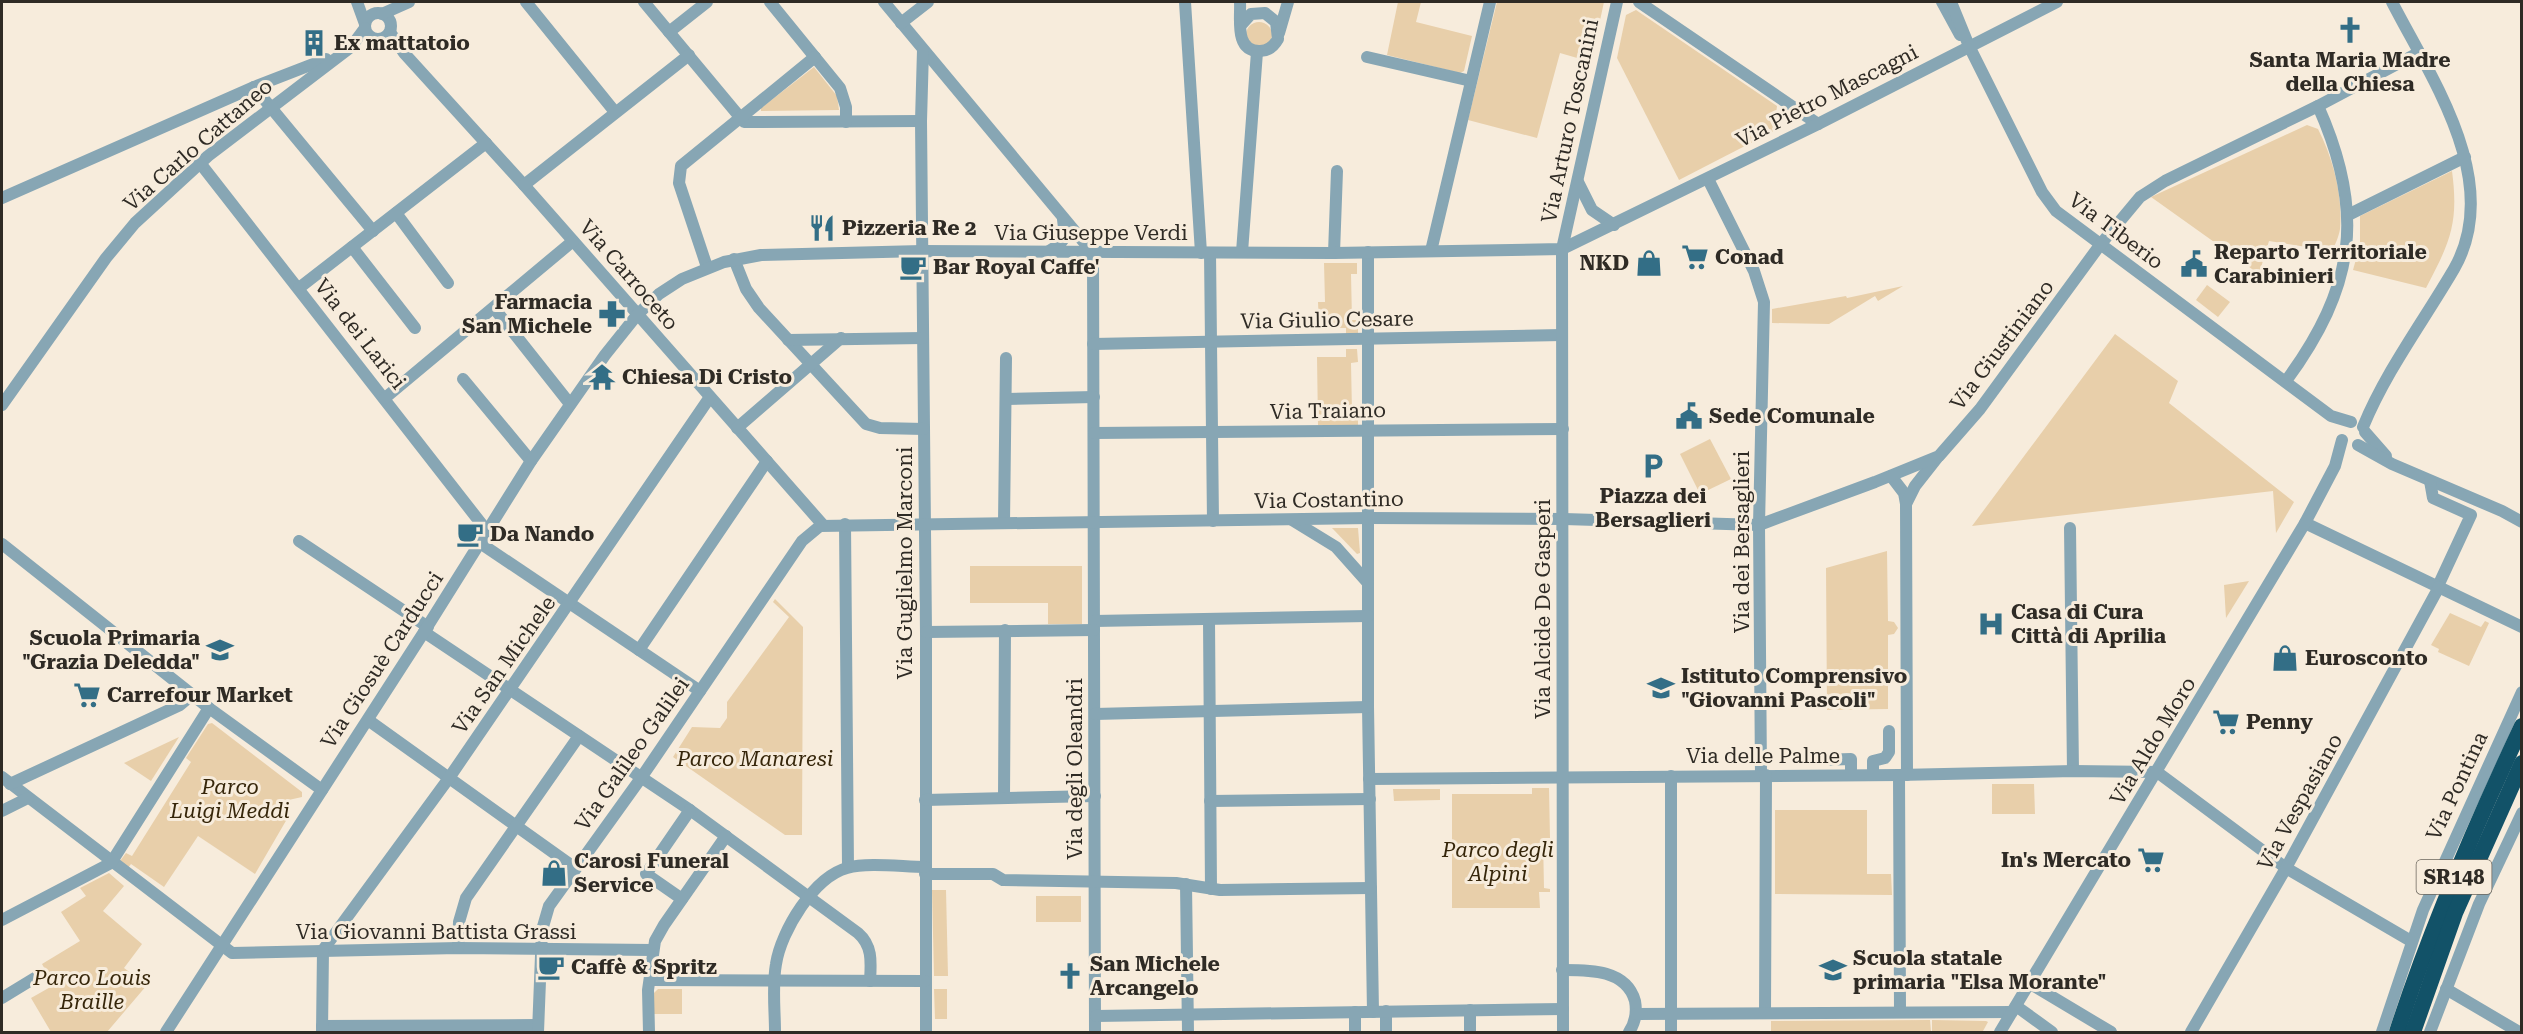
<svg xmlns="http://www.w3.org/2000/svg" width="2523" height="1034" viewBox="0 0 2523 1034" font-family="'Roboto Serif',serif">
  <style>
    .green { fill: #e8cfaa }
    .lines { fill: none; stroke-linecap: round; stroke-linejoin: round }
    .minor { stroke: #87a6b4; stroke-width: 12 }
    .highway { stroke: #125268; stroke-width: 16 }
    .labels { text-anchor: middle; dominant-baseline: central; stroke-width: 6; stroke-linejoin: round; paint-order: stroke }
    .shield { fill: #f7ecdc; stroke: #6b655c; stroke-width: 1.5 }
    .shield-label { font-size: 20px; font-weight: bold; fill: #2f2b25 }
    .poi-label { font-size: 21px; font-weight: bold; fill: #2f2b25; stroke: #f7ecdc; text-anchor: start }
    .street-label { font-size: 21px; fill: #2f2b25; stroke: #f7ecdc }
    .park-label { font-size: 21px; font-style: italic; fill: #36260a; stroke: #f7ecdc }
  </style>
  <rect width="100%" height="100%" fill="#f7ecdc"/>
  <g class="green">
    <polygon points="1398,2 1421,2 1416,22 1472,36 1464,71 1460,73 1387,55"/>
    <polygon points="1497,2 1604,2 1591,62 1560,53 1537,138 1468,120"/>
    <polygon points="1636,10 1777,106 1774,131 1679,180 1617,58 1626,15"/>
    <circle cx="1259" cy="35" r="13"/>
    <polygon points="814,67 837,96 839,110 761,111 761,108"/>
    <path d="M 2307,125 L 2318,129 C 2333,158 2343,196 2340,229 C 2339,236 2335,245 2332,251 L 2269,241 L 2259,274 L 2151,197 Z"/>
    <path d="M 2452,171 C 2459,224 2450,242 2426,288 L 2353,270 L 2360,245 L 2360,216 Z"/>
    <polygon points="1324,263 1357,263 1357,274 1351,274 1352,320 1358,320 1358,335 1346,335 1346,328 1319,328 1318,302 1325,302"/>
    <polygon points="2207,285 2230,302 2218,317 2196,300"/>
    <polygon points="1903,286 1878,301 1875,296 1829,324 1772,323 1772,309 1846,296 1847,298"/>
    <polygon points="2115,334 2178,381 2169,403 2294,502 2276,533 2273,491 1972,526"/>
    <polygon points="1346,349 1357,349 1358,362 1351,363 1352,412 1358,412 1358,425 1318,425 1317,357 1346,357"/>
    <polygon points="1710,439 1731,479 1700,494 1680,454"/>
    <polygon points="1332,528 1358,528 1360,553 1357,554"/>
    <polygon points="1887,551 1888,621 1894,622 1898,628 1894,634 1888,635 1888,709 1827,710 1826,568"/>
    <polygon points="970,566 1082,566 1082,624 1048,624 1048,603 970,603"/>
    <polygon points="2249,581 2226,618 2224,585"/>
    <polygon points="775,599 803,627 802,835 785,835 673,757 692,727 720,728 727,718 727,702 789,617 773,602"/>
    <polygon points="2450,613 2481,627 2485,621 2489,623 2469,666 2438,652 2439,649 2431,645"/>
    <polygon points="212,723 302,792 302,797 284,801 287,819 255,874 198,836 164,887 131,864 128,868 120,861 126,853 132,856 191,762 186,758 208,724"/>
    <polygon points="179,737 151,781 124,763"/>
    <polygon points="1992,784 2034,784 2035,814 1992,814"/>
    <polygon points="1532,788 1549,788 1550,838 1543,838 1544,888 1550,889 1550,892 1539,892 1540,908 1452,908 1452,794 1532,794"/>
    <polygon points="1393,789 1440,789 1440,800 1394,801"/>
    <polygon points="1775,810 1867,810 1867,874 1891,874 1892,895 1775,894"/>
    <polygon points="109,873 124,886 103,911 142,944 124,968 147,985 107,1032 51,1032 31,998 54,985 42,964 80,941 61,912 86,896 80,888"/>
    <polygon points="932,890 946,890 948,976 934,976"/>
    <rect x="1036" y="896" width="45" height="26"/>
    <polygon points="658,989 682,989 682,1014 654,1014 654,993"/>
    <polygon points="934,989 947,989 947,1019 935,1019"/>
    <polygon points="1930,1020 1931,1032 1771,1032 1771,1021"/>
    <polygon points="1932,1020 1986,1021 1988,1022 1983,1031 1932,1031"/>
  </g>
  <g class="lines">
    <g class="minor">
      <polyline points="357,2 365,24"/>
      <polyline points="526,2 615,112"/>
      <polyline points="644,2 744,122 921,121"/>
      <polyline points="770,2 840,88 846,107 846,122"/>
      <polyline points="884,2 1093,253 1095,1032"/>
      <polyline points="1185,2 1201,253"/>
      <path d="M 1240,2 C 1241,18 1234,52 1260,51 C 1269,51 1274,46 1278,39 L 1276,22 L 1265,13 L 1251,14 L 1242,24"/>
      <polyline points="1639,2 1818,124"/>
      <polyline points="1942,2 1960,35"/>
      <polyline points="1951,2 1969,46 2042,192 2056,211 2331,416 2351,422"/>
      <circle cx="378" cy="26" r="13"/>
      <polyline points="382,14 409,2"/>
      <polyline points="901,23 928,2"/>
      <polyline points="390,32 404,53 524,185 823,525"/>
      <polyline points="669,32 707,2"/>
      <polyline points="1279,33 1288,2"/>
      <polyline points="923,50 921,121 926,632 926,1032"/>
      <polyline points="1367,57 1471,81"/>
      <polyline points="254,87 373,231"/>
      <polyline points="200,163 487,531"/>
      <polyline points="1708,179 1754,271 1764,302 1759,525 1761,775"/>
      <polyline points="1578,182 1592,210 1614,225"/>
      <polyline points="524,185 689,55"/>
      <polyline points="2,198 254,87 326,59"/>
      <polyline points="396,213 448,283"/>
      <polyline points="2348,215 2465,157"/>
      <polyline points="352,247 415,328"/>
      <polyline points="1049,251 1060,244 1065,237 1063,219"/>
      <polyline points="1431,251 1490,2"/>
      <polyline points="1242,252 1257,52"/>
      <polyline points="1368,252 1368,707 1373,1012"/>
      <polyline points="1210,253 1213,521"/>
      <polyline points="1334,253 1337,171"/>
      <polyline points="734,259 746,289 759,308 866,424 880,428 924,429"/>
      <polyline points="707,267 679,183 681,166 815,57"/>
      <polyline points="299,288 486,143"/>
      <polyline points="494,308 570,404"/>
      <polyline points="788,340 923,338"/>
      <polyline points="1093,344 1562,335"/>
      <polyline points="463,379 531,461"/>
      <path d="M 2286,381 C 2355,287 2366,213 2318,106"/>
      <polyline points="385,398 573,241"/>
      <polyline points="1006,399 1094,397"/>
      <polyline points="2,405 106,258 135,223 208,156 351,47 365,28"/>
      <path d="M 2363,427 C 2386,371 2423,322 2454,269 C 2504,182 2431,78 2392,2"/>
      <polyline points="737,428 841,338"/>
      <polyline points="2365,432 2386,456"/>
      <polyline points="1094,433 1563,429"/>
      <polyline points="2358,445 2392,464 2502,511 2522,522"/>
      <polyline points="1891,476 1904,493 1906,504"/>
      <polyline points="2430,481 2433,498 2471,515 2438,586"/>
      <polyline points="1292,520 1336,547 1368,583"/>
      <polyline points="1004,523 1006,358"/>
      <polyline points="2305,523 2522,627"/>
      <polyline points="845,524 848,867"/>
      <polyline points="2070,528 2073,771"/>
      <polyline points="299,541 428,627"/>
      <polyline points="480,543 700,691"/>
      <polyline points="2,544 209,708 322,790"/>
      <polyline points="1209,620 1211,889"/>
      <polyline points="1094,621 1368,616"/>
      <path d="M 424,632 L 690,810 L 858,933 C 873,946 871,963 870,981"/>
      <polyline points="926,632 1094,630"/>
      <polyline points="639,650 767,461"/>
      <polyline points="1095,714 1368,707"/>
      <polyline points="368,720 575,868"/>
      <polyline points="1819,760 1851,759 1851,775"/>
      <polyline points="1873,775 1873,761 1885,758 1889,752 1889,731"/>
      <polyline points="1899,775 1900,1012"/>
      <polyline points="1907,775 1906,504 1915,486 1937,458"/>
      <polyline points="2,777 232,953 458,948 652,950"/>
      <polyline points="1369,779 1899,775 2073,771 2157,772 2286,868 2411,941"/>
      <polyline points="10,784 180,705 192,695"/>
      <polyline points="1004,798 1005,630"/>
      <polyline points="925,800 1095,796"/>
      <polyline points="1210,801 1370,799"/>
      <polyline points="2,811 28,798"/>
      <polyline points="925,874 993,874 1003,880 1176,883 1220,890 1371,888"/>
      <polyline points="1186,884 1188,1032"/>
      <polyline points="682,899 646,874 690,810"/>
      <polyline points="2,920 111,863 209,708"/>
      <polyline points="458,948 459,922 466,898 579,736"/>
      <polyline points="323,950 449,778 710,397"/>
      <path d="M 1562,970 C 1588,970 1626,969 1635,1001 C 1637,1012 1635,1023 1629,1032"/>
      <polyline points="651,980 925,981"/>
      <polyline points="2029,983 2111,1032"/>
      <polyline points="2446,989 2519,1032"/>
      <polyline points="2,998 38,976"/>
      <polyline points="2016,1006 2052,1032"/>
      <polyline points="1386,1011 1386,1032"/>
      <polyline points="1765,1013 1766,775"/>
      <polyline points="1636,1014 2012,1012"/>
      <polyline points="1096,1016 1563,1009"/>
      <polyline points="322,1026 538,1025"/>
      <polyline points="166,1032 424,632 531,461 605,355 637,315 659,294 682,279 724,262 761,255 922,251 1334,253 1562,249 1818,124 2057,2"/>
      <polyline points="322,1032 323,950"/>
      <polyline points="538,1032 542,930 549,906 641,778 802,541 820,526 1369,518 1564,519 1759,525 1875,482 1939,456 1980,409 2100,245 2140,197 2165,181 2318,106 2418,53"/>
      <polyline points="649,1032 648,990 655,941 664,925 726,836"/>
      <path d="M 775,1032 C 775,1010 772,986 776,964 C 781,931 814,877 847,868 C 868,862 903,867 925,867"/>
      <polyline points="1355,1032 1355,1012"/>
      <polyline points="1470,1032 1470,1010"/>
      <polyline points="1563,1032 1562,249 1617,2"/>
      <polyline points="1671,1032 1671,776"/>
      <polyline points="2000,1032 2305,523 2335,466 2342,440"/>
      <polyline points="2191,1032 2286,868 2439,587"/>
      <polyline points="2382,1032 2423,910 2522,692"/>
      <polyline points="2430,1032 2479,904 2522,813"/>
    </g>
    <g class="highway">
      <path d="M 2397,1032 C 2431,927 2475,826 2522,726"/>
      <polyline points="2413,1032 2455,913 2522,763"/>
    </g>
  </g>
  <defs>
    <symbol id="church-bare" viewBox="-9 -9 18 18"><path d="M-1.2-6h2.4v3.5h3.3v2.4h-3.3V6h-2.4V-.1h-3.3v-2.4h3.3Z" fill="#336e86" stroke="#f7ecdc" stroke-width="2.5" paint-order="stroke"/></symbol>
    <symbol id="building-bare" viewBox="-9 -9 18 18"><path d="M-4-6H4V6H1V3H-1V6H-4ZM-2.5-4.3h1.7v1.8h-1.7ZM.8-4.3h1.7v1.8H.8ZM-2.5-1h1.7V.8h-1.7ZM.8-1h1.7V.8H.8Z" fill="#336e86" stroke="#f7ecdc" stroke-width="2.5" paint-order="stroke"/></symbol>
    <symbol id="restaurant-bare" viewBox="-9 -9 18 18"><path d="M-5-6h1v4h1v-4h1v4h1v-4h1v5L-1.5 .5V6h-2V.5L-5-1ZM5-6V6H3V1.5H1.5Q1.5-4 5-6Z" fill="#336e86" stroke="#f7ecdc" stroke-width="2.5" paint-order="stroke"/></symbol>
    <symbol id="supermarket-bare" viewBox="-9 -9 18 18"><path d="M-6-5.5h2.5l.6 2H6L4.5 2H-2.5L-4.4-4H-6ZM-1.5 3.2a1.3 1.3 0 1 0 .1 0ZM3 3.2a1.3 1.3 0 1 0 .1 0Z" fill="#336e86" stroke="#f7ecdc" stroke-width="2.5" paint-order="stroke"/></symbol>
    <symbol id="shop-bare" viewBox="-9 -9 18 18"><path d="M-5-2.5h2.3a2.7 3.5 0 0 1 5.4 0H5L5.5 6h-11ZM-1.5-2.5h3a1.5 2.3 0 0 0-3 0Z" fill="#336e86" stroke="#f7ecdc" stroke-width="2.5" paint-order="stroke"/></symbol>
    <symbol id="civic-bare" viewBox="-9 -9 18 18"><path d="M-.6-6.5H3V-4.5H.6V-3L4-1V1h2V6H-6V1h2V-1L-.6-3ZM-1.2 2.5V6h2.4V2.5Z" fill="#336e86" stroke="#f7ecdc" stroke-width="2.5" paint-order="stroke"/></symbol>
    <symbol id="cafe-bare" viewBox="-9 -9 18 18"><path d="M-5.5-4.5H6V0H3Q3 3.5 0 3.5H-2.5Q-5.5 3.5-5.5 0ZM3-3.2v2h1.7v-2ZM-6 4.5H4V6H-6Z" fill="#336e86" stroke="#f7ecdc" stroke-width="2.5" paint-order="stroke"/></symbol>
    <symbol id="pharmacy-bare" viewBox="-9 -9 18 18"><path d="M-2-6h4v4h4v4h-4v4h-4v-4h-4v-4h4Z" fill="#336e86" stroke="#f7ecdc" stroke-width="2.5" paint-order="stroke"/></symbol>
    <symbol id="temple-bare" viewBox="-9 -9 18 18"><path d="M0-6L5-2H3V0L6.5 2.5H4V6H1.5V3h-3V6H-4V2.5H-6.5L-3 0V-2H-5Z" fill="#336e86" stroke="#f7ecdc" stroke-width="2.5" paint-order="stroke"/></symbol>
    <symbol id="parking-bare" viewBox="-9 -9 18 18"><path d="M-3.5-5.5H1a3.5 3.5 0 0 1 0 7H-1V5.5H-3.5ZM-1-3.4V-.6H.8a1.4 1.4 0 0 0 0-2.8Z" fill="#336e86" stroke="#f7ecdc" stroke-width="2.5" paint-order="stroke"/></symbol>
    <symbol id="hospital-bare" viewBox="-9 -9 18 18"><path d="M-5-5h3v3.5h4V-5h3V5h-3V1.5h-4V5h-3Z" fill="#336e86" stroke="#f7ecdc" stroke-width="2.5" paint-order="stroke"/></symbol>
    <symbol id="school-bare" viewBox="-9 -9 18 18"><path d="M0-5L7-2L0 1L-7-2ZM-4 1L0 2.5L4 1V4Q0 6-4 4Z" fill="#336e86" stroke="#f7ecdc" stroke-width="2.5" paint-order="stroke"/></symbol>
  </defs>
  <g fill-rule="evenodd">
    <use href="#church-bare" x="2331" y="11" width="38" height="38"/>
    <use href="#building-bare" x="295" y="24" width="38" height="38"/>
    <use href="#restaurant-bare" x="803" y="209" width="38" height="38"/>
    <use href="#supermarket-bare" x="1676" y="238" width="38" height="38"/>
    <use href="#shop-bare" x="1630" y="244" width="38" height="38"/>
    <use href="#civic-bare" x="2175" y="245" width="38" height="38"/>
    <use href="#cafe-bare" x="894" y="248" width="38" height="38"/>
    <use href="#pharmacy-bare" x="593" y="295" width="38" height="38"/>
    <use href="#temple-bare" x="583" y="358" width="38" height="38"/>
    <use href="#civic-bare" x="1670" y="397" width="38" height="38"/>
    <use href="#parking-bare" x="1634" y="447" width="38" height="38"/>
    <use href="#cafe-bare" x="451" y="515" width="38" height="38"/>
    <use href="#hospital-bare" x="1972" y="605" width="38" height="38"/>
    <use href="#school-bare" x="201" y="631" width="38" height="38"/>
    <use href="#shop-bare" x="2266" y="639" width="38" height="38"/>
    <use href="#school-bare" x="1642" y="669" width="38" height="38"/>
    <use href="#supermarket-bare" x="68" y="676" width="38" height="38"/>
    <use href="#supermarket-bare" x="2207" y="703" width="38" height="38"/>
    <use href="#supermarket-bare" x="2132" y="841" width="38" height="38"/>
    <use href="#shop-bare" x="535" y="854" width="38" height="38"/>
    <use href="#cafe-bare" x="532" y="948" width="38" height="38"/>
    <use href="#school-bare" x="1814" y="951" width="38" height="38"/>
    <use href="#church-bare" x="1051" y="957" width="38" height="38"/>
  </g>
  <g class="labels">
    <rect class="shield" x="2416.5" y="860" width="75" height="34" rx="4.5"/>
    <g class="shield-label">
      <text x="2454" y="877">SR148</text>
    </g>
    <g class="poi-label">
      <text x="334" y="43">Ex mattatoio</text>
      <text x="2350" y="60" text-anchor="middle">Santa Maria Madre<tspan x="2350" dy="24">della Chiesa</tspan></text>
      <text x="842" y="228">Pizzeria Re 2</text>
      <text x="2214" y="252">Reparto Territoriale<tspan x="2214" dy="24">Carabinieri</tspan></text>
      <text x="1715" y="257">Conad</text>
      <text x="1629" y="263" text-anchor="end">NKD</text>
      <text x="933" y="267">Bar Royal Caffe'</text>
      <text x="592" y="302" text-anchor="end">Farmacia<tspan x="592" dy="24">San Michele</tspan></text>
      <text x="622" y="377">Chiesa Di Cristo</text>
      <text x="1709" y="416">Sede Comunale</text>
      <text x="1653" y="496" text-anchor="middle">Piazza dei<tspan x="1653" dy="24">Bersaglieri</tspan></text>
      <text x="490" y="534">Da Nando</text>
      <text x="2011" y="612">Casa di Cura<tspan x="2011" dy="24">Città di Aprilia</tspan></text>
      <text x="200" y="638" text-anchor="end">Scuola Primaria<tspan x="200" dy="24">"Grazia Deledda"</tspan></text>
      <text x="2305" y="658">Eurosconto</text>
      <text x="1681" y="676">Istituto Comprensivo<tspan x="1681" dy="24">"Giovanni Pascoli"</tspan></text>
      <text x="107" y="695">Carrefour Market</text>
      <text x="2246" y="722">Penny</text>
      <text x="2131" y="860" text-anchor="end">In's Mercato</text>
      <text x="574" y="861">Carosi Funeral<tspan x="574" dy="24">Service</tspan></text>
      <text x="1853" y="958">Scuola statale<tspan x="1853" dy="24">primaria "Elsa Morante"</tspan></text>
      <text x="1090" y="964">San Michele<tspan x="1090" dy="24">Arcangelo</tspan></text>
      <text x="571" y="967">Caffè &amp; Spritz</text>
    </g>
    <g class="street-label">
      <text transform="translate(1827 96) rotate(-27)">Via Pietro Mascagni</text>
      <text transform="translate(1570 121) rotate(-78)">Via Arturo Toscanini</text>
      <text transform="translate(198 145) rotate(-41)">Via Carlo Cattaneo</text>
      <text transform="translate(2116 231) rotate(37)">Via Tiberio</text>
      <text x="1091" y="233">Via Giuseppe Verdi</text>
      <text transform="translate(629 275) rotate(49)">Via Carroceto</text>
      <text transform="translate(1327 320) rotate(-1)">Via Giulio Cesare</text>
      <text transform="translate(360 334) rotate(52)">Via dei Larici</text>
      <text transform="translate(2002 345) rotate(-53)">Via Giustiniano</text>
      <text transform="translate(1328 411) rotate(-1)">Via Traiano</text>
      <text transform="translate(1329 500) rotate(-1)">Via Costantino</text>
      <text transform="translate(1742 542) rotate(-90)">Via dei Bersaglieri</text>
      <text transform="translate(905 563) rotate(-90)">Via Guglielmo Marconi</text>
      <text transform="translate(1543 609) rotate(-90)">Via Alcide De Gasperi</text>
      <text transform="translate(382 660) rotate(-57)">Via Giosuè Carducci</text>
      <text transform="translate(504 665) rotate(-55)">Via San Michele</text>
      <text transform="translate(2153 741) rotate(-59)">Via Aldo Moro</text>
      <text transform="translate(632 754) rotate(-55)">Via Galileo Galilei</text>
      <text x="1763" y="756">Via delle Palme</text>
      <text transform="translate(1075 769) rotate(-90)">Via degli Oleandri</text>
      <text transform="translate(2457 786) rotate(-65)">Via Pontina</text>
      <text transform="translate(2300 802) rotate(-61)">Via Vespasiano</text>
      <text x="436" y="932">Via Giovanni Battista Grassi</text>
    </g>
    <g class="park-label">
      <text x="755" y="759">Parco Manaresi</text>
      <text x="230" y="787">Parco<tspan x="230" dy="24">Luigi Meddi</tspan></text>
      <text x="1498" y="850">Parco degli<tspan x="1498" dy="24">Alpini</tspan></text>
      <text x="92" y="978">Parco Louis<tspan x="92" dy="24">Braille</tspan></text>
    </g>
  </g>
  <rect width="2523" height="1034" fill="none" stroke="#2f2b25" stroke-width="6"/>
</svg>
